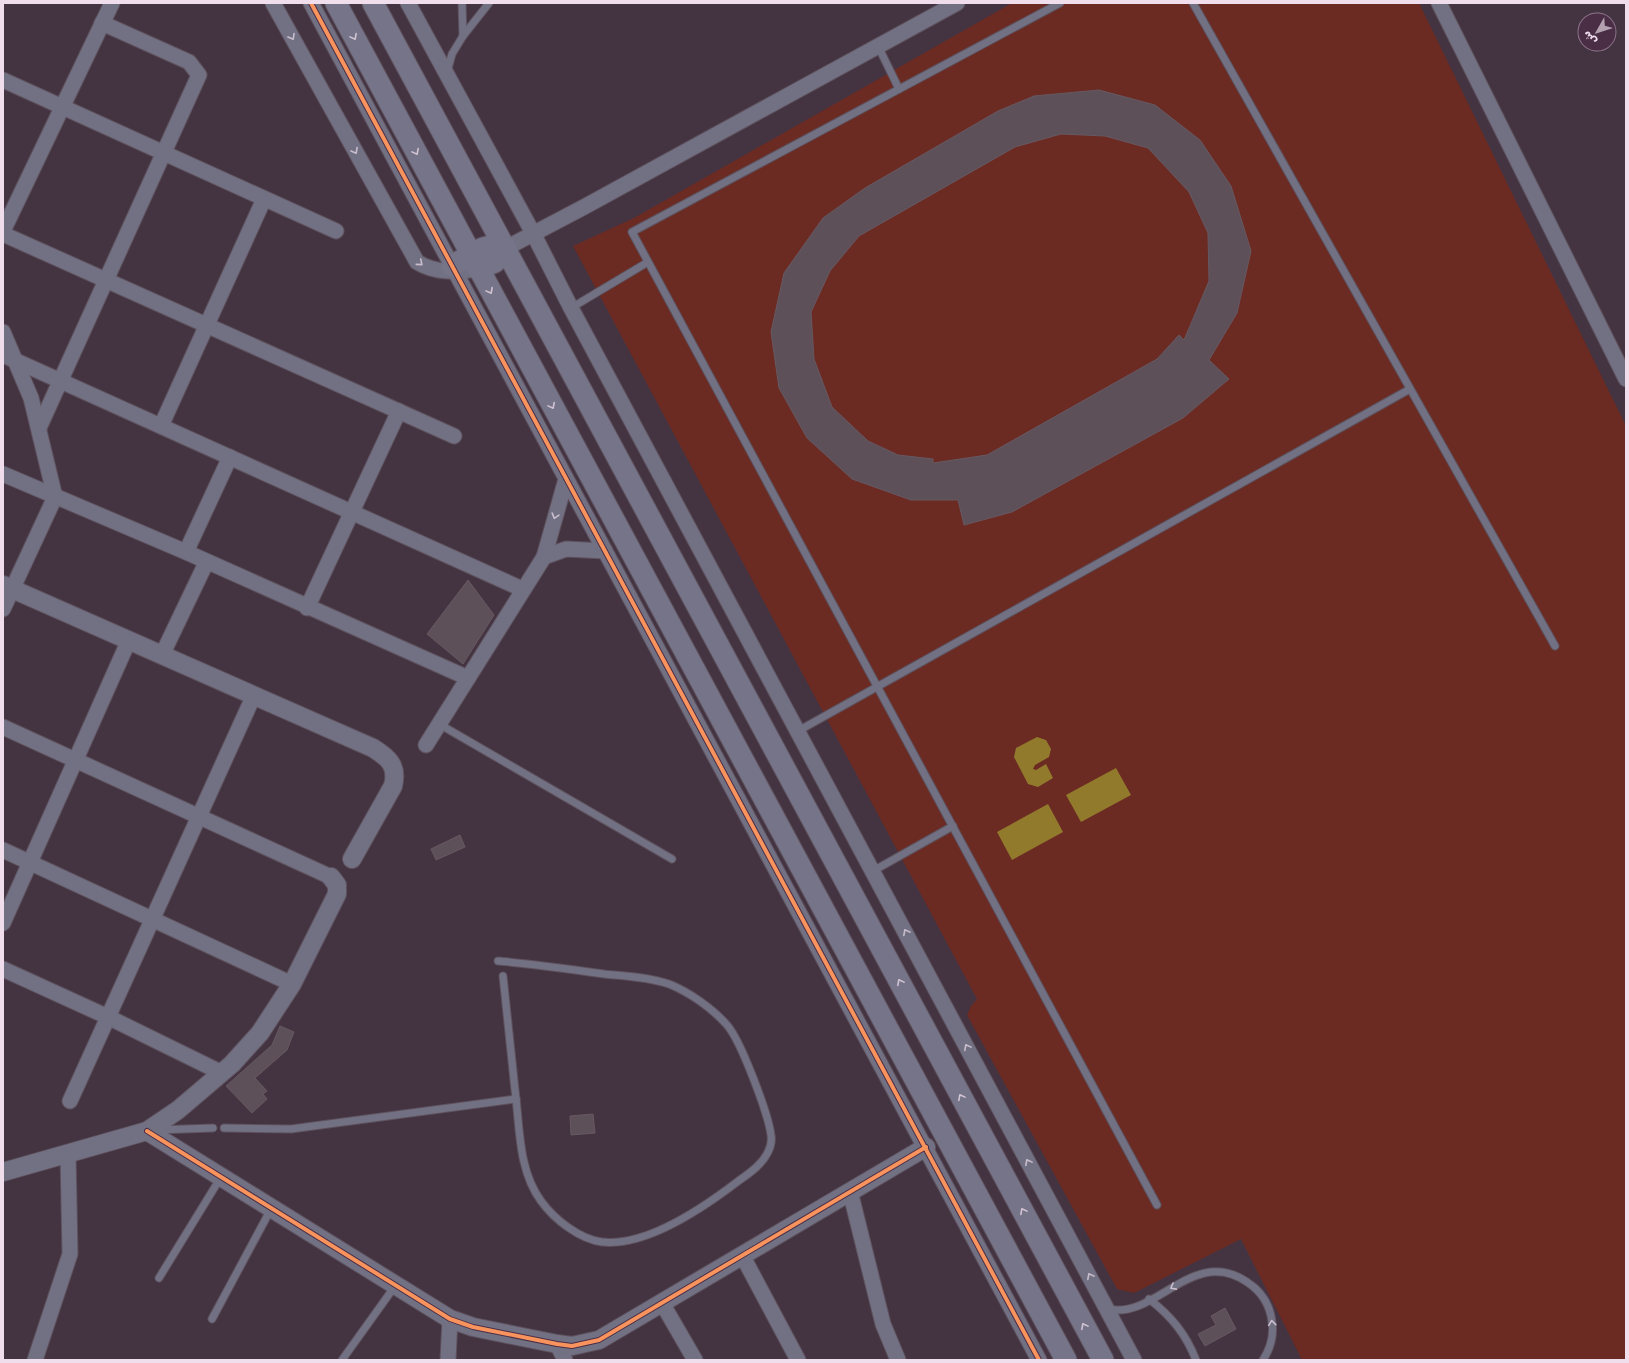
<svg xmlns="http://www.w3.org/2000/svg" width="1629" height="1363" viewBox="0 0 1629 1363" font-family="'DejaVu Sans','Noto Sans Arabic',sans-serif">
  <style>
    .green { fill: #6b2b23 }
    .water { fill: #927a2d }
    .building { fill: #5e5059; stroke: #675862; fill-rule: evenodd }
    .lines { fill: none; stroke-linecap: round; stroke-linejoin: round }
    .service-casing { stroke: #5e515d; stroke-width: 9 }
    .minor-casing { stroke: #5e515d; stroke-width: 17 }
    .tertiary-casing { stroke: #5e515d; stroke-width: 20 }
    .secondary-casing { stroke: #5e515d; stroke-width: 23 }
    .service { stroke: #727183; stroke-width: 7 }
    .minor { stroke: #727183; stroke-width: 15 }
    .tertiary { stroke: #727183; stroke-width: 18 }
    .secondary { stroke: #767488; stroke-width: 21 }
    .cycleway-casing { stroke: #4a2e46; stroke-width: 6 }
    .cycleway { stroke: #f8935d; stroke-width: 4 }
    .oneway { stroke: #cabdcd }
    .oneway2 { stroke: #d2c4d4 }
  </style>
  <rect width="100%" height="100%" fill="#443442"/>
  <polygon class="green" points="1012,3 1419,3 1626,426 1626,1360 1302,1360 1241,1239 1134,1293 1117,1289 967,1015 971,1006 977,999 573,246 634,218"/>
  <g class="water">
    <polygon points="1037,737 1046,740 1051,749 1049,757 1035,765 1033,769 1036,770 1046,764 1053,778 1038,787 1028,784 1014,757 1016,748"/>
    <polygon points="1116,768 1131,795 1081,822 1066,795"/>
    <polygon points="1048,804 1063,832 1012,860 997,832"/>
  </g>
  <g class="building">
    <path d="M 1099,90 L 1155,105 L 1200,140 L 1231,186 L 1251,251 L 1237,313 L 1209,360 L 1229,379 L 1183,418 L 1012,512 L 964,525 L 958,500 L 911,500 L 852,479 L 807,438 L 779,388 L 771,332 L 784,273 L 823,218 L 865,188 L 998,111 L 1034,96 ZM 1061,134 L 1105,136 L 1148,148 L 1189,192 L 1208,233 L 1209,281 L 1184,340 L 1179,335 L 1157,359 L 987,455 L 933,463 L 933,459 L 898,455 L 868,441 L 832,407 L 814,359 L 811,312 L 830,271 L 859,236 L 1015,147 Z"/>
    <polygon points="468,580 494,615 463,664 427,634"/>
    <polygon points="460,835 465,847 436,860 431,849"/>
    <polygon points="280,1026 294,1032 287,1050 255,1078 267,1091 263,1094 267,1099 252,1113 226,1086 272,1045"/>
    <polygon points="593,1114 595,1133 571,1135 570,1116"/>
    <polygon points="1225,1308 1236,1329 1205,1346 1198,1334 1216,1325 1211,1316"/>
  </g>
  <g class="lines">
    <defs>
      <g id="service">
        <polyline points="1060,3 632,232 1157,1205"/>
        <polyline points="1193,3 1555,646"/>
        <polyline points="463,36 489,3"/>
        <polyline points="878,46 899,89"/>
        <polyline points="447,72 452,54 463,36 462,3"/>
        <polyline points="571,308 648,262"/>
        <polyline points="439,724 672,859"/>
        <polyline points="798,731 1410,389"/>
        <polyline points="873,871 953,826"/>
        <path d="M 498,961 C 534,964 569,969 604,974 C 625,976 649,977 669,984 C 689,992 712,1008 727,1025 C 741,1041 768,1113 771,1135 C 772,1141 771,1146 768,1152 C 762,1165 748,1174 737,1182 C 703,1208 646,1247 602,1242 C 579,1239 554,1219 541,1201 C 518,1170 520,1127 515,1090 C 511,1052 507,1014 503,976"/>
        <polyline points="224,1128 291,1129 516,1099"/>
        <polyline points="156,1130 213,1128"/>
        <polyline points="159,1278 221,1177"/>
        <path d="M 1149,1299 C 1171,1316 1186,1334 1196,1360"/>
        <path d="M 1108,1309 C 1156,1320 1193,1245 1247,1282 C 1261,1291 1270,1305 1272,1322 C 1274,1335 1270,1349 1263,1360"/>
        <polyline points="212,1319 271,1209"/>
        <polyline points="342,1360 395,1286"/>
      </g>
      <g id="minor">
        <path d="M 273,3 L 417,262 C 436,274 457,272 478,269"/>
        <polyline points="311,3 1039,1360"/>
        <polyline points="408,3 534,235 571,308 1134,1360"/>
        <polyline points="1439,3 1626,379"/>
        <polyline points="3,80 336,231"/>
        <polyline points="3,231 112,3"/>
        <polyline points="3,234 454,436"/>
        <polyline points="506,248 584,207 957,3"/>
        <polyline points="3,332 31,398 55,497 3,609"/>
        <polyline points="3,355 522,589"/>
        <polyline points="161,426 264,199"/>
        <polyline points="39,428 199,75 189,62 102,23"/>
        <polyline points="3,474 186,552 468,678"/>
        <polyline points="566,479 544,557 566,549 605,551"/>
        <polyline points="186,552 230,457"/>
        <polyline points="307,608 399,411"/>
        <polyline points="162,655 206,563"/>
        <polyline points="3,727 331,877"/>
        <polyline points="426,745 544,557"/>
        <polyline points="3,850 292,984"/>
        <polyline points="3,923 129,640"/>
        <polyline points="3,969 108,1017 222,1073"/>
        <polyline points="70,1101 254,695"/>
        <polyline points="850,1191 883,1324 898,1360"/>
        <polyline points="742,1255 798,1360"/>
        <polyline points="662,1303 695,1360"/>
        <polyline points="557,1344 565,1360"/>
        <polyline points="35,1360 70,1254 68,1154"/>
        <polyline points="448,1360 450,1319"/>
      </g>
      <g id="tertiary">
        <path d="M 3,585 L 373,748 C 389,758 398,766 393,786 L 352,859"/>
        <polyline points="147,1131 450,1319 473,1327 557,1344 572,1346 599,1340 926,1147"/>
        <polyline points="3,1172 147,1131 178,1110 232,1064 260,1033 292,984 337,894 337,885 331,877"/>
      </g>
      <g id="secondary">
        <polyline points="336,3 1066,1360"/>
        <polyline points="373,3 1103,1360"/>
        <path d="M 452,266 C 469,256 485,240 506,248 L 495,262 L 478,269"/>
      </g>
    </defs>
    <use href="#service" class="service-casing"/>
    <use href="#minor" class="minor-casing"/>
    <use href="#tertiary" class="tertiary-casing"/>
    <use href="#secondary" class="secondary-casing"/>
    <use href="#service" class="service"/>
    <use href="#minor" class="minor"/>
    <use href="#tertiary" class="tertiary"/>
    <use href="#secondary" class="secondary"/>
    <defs>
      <g id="cycleway">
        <polyline points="311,3 1039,1360"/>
        <polyline points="147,1131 450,1319 473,1327 557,1344 572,1346 599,1340 926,1147"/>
      </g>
    </defs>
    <use href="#cycleway" class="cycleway-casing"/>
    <use href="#cycleway" class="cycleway"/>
  </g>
  <defs><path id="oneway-chevron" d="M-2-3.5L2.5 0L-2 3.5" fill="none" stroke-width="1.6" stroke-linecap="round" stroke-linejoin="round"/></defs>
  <g class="oneway">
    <use href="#oneway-chevron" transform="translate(292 37) rotate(61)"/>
    <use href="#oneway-chevron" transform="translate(355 151) rotate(61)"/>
    <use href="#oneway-chevron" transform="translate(420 263) rotate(40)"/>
    <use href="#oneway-chevron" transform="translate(555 516) rotate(106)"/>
    <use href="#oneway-chevron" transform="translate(906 932) rotate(-118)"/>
    <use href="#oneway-chevron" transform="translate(967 1047) rotate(-118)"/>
    <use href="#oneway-chevron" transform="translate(1028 1162) rotate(-118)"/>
    <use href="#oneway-chevron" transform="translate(1090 1276) rotate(-118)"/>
    <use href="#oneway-chevron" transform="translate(1173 1287) rotate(151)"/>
    <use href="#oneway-chevron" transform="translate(1272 1323) rotate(-96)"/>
  </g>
  <g class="oneway2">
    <use href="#oneway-chevron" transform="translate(354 37) rotate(62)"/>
    <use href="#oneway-chevron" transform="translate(416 152) rotate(62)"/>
    <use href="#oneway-chevron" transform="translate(490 291) rotate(62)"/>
    <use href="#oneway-chevron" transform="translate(552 406) rotate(62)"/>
    <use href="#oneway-chevron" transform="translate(900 982) rotate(-118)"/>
    <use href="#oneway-chevron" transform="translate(961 1097) rotate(-118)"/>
    <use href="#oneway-chevron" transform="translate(1023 1211) rotate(-118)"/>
    <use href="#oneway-chevron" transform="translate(1084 1326) rotate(-118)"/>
  </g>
  <rect width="1629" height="1363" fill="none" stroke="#f0deed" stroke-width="8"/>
  <g transform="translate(1597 32) rotate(231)"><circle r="19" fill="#4a2e46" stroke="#8c7489"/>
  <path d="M0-3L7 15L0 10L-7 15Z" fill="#b4a2b1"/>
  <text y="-6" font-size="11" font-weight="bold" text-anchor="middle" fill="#f0deed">ش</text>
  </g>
</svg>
